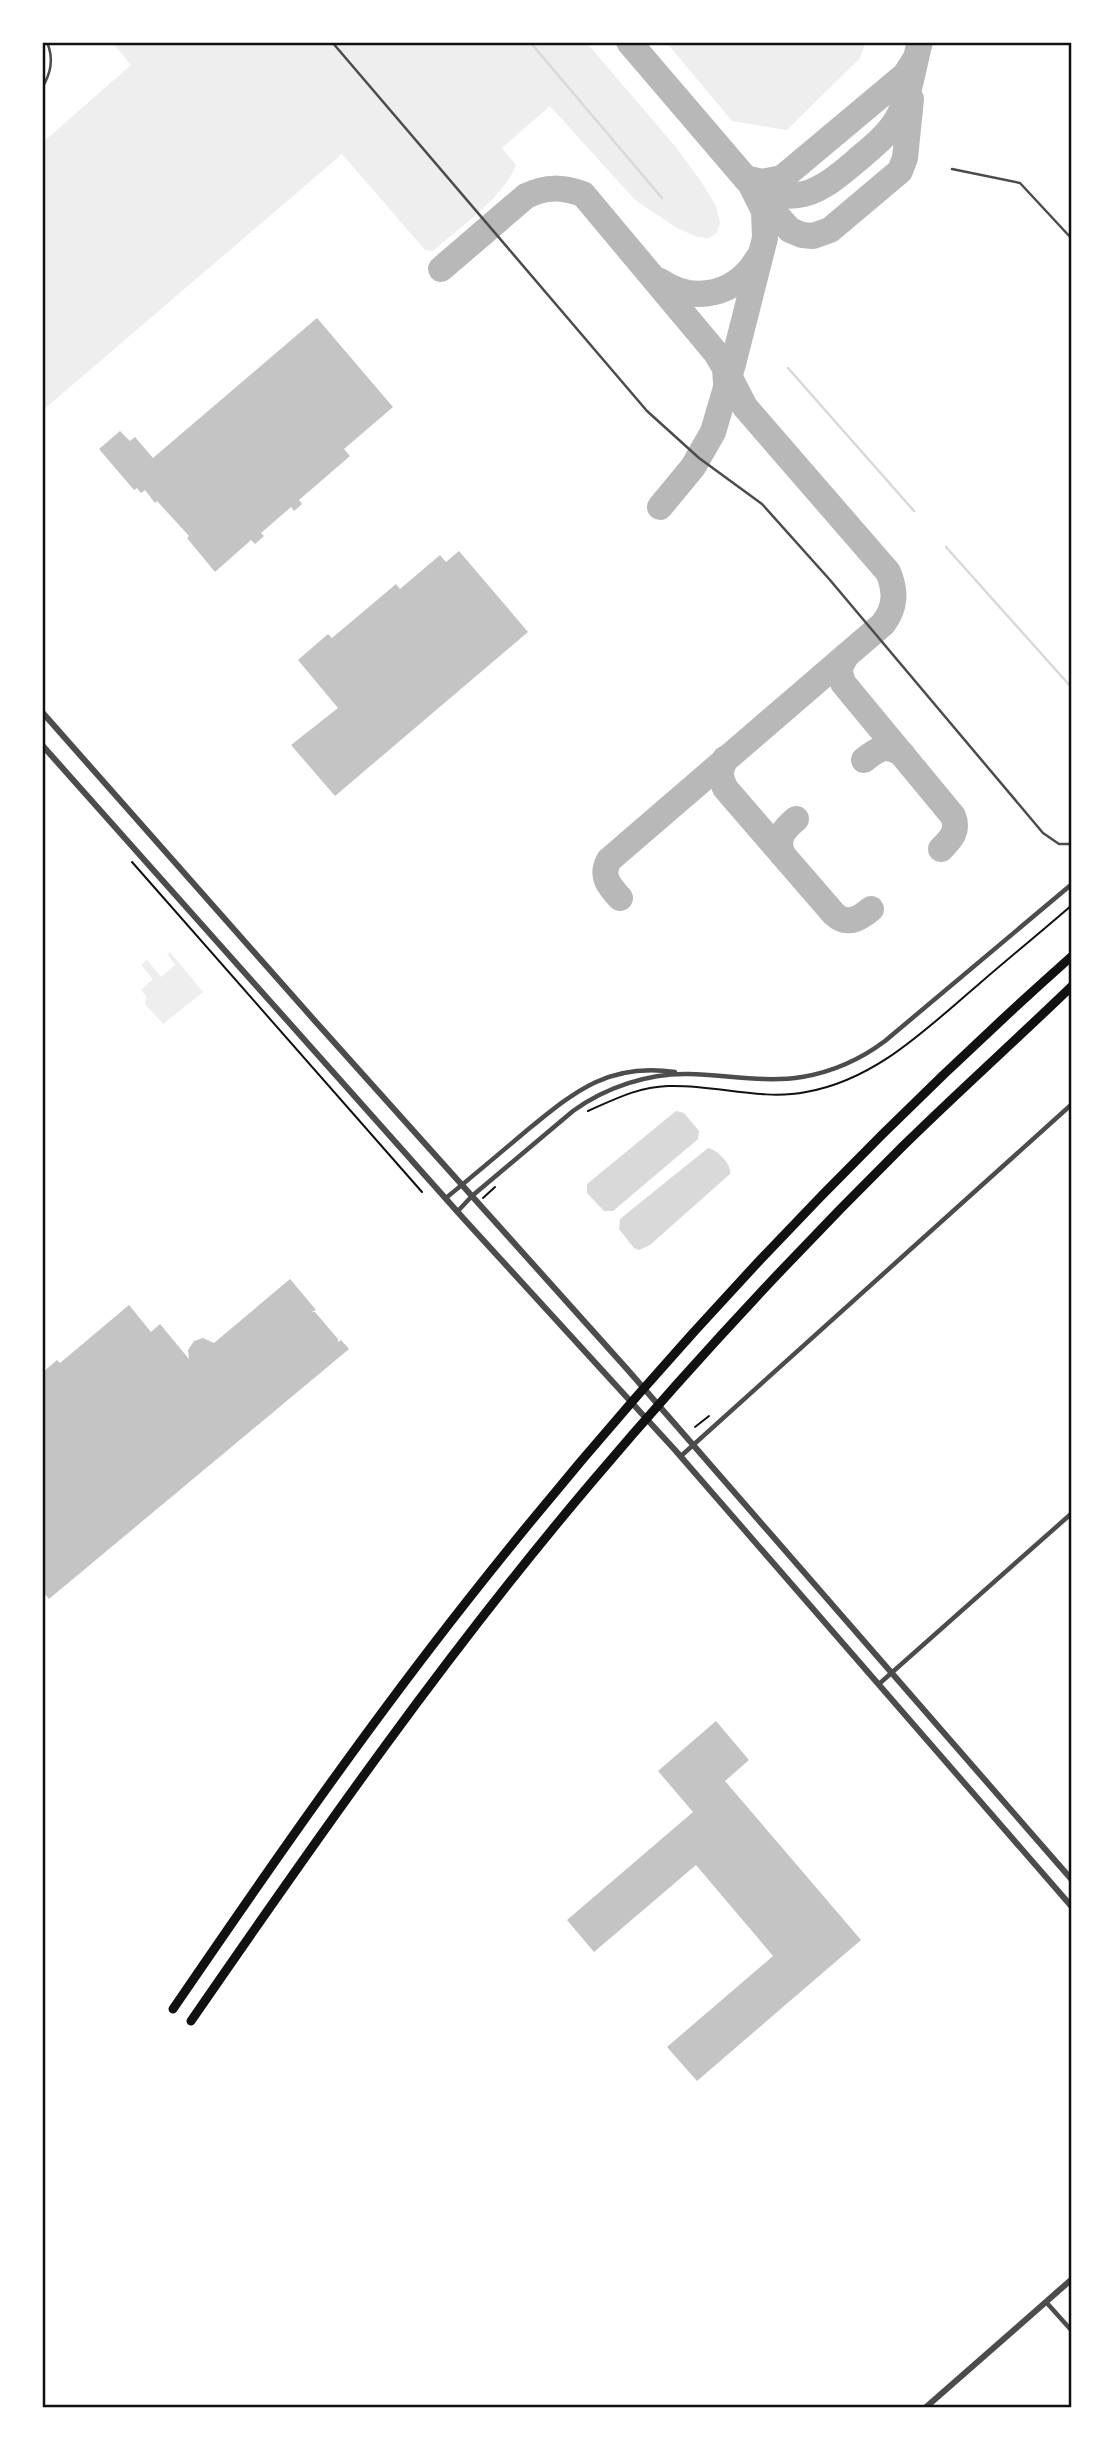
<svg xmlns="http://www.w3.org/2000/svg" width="1114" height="2450" viewBox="0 0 1114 2450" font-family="Signika,sans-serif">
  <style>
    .green { fill: #eee }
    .water { fill: #d9d9d9 }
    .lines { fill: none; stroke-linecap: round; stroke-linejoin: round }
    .stream { stroke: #d9d9d9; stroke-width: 2.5 }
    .taxiway { stroke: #b8b8b8; stroke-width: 26 }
    .building { fill: #c4c4c4 }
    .path { stroke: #111; stroke-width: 2 }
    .service { stroke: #4c4c4c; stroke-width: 2.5 }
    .minor { stroke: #4c4c4c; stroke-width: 4.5 }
    .tertiary { stroke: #4c4c4c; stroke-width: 6 }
    .motorway { stroke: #111; stroke-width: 9 }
    .neatline { fill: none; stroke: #111; stroke-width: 2.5 }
  </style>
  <rect width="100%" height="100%" fill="#fff"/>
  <g class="green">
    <path d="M 112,42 L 586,42 L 675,146 L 702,183 L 716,206 L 720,223 L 717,233 L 709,238 L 697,237 L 677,228 L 635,200 L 550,106 L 502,148 L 516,165 C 504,197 459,228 433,251 L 425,250 L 342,154 L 42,411 L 42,143 L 131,65 Z"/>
    <polygon points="666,42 866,42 860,58 787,130 732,121"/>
    <polygon points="170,952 203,992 163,1024 145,1004 146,996 141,990 153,979 141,965 147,960 161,977 175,965 167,954"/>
  </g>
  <g class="water">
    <polygon points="676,1111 684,1113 699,1131 698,1139 613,1211 604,1211 587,1193 587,1184"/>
    <path d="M 708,1148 C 718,1150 732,1165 730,1174 L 650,1245 L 639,1250 L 634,1248 L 619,1229 L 620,1219 Z"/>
  </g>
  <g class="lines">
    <g class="stream">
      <polyline points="530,42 662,198"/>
      <polyline points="788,368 914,511"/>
      <polyline points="946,547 1072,688"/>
    </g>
    <g class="taxiway">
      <path d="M 629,42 L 747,180 C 792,211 820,192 856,161 C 871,148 887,136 897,119 C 910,96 913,67 920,42"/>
      <polyline points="749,179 762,182 782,178 905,75 914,61"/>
      <polyline points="761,198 790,230 802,235 813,236 830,230 900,171 905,158 911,99"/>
      <path d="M 441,269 L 526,196 C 547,186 562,187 583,194 L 716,353 L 725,368 L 726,383"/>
      <path d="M 660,281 C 695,305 737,294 758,258"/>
      <polyline points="660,507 693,467 713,432 733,364 765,238 764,211 752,187"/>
      <path d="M 846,656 L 839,669 L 843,683 L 953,816 C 959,831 951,839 941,849"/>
      <path d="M 725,759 L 720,774 L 725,788 L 834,914 C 847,926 859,919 871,909"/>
      <path d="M 864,760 C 877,749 887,743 902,754"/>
      <path d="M 782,854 C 777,837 783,830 796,819"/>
      <path d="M 620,898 C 609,886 600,876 609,860 L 883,624 C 896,607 896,591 888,572 L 745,407 L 725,368"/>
    </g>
  </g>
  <g class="building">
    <polygon points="317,318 393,407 344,449 350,456 299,500 302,504 294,511 291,507 261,533 264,536 255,544 251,540 215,572 187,538 189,536 157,501 155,503 145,490 141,493 137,488 134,490 99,449 120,431 130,441 135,437 153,458"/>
    <polygon points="459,551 528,632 335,796 291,745 338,708 298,660 328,634 332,638 396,584 400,589 440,555 446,562"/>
    <polygon points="290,1279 316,1310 312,1312 315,1312 338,1339 338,1342 341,1340 349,1349 49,1599 42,1591 42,1373 57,1360 60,1363 129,1305 151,1332 160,1324 189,1359 188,1350 194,1341 203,1338 214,1343"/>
    <polygon points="716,1721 749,1760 725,1781 861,1940 697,2081 667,2047 773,1956 696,1865 594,1952 567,1920 693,1812 658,1771"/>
  </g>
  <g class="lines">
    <g class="path">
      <polyline points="132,862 422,1192"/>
      <path d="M 588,1111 C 615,1099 638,1087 668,1086 C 714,1084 760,1101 806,1092 C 876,1080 927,1028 979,984 C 1010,957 1041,932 1072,905"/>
      <polyline points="483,1198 495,1187"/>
      <polyline points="695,1427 709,1416"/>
    </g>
    <g class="service">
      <polyline points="332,42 647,411 699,458 762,504 830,580 1043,833 1059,844 1072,844"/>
      <path d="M 42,88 C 51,73 54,59 47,42"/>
      <polyline points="952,169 1020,183 1072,239"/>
    </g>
    <g class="minor">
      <path d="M 446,1198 C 473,1176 499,1154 525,1132 C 574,1092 608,1062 675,1072"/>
      <path d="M 457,1212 L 472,1196 L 573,1111 C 606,1087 649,1073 689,1074 C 727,1075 765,1083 802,1077 C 832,1072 861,1059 885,1041 L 1072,884"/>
      <polyline points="681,1456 1072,1104"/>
      <polyline points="879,1684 1072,1513"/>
      <polyline points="1046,2302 1072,2331"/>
    </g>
    <g class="tertiary">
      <polyline points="42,712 315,1021 627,1369 1072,1880"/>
      <polyline points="42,745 463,1218 675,1450 1072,1907"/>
      <polyline points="925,2408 1072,2279"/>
    </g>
    <g class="motorway">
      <path d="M 173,2009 C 268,1870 363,1733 467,1601 C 649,1370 852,1152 1072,956"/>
      <path d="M 191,2021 C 318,1837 446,1654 591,1483 C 690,1366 794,1254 903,1146 C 958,1092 1016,1040 1072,986"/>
    </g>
  </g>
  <rect width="1114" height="2450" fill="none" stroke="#ffffff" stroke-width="88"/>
  <rect x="44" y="44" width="1026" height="2362" class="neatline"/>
</svg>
